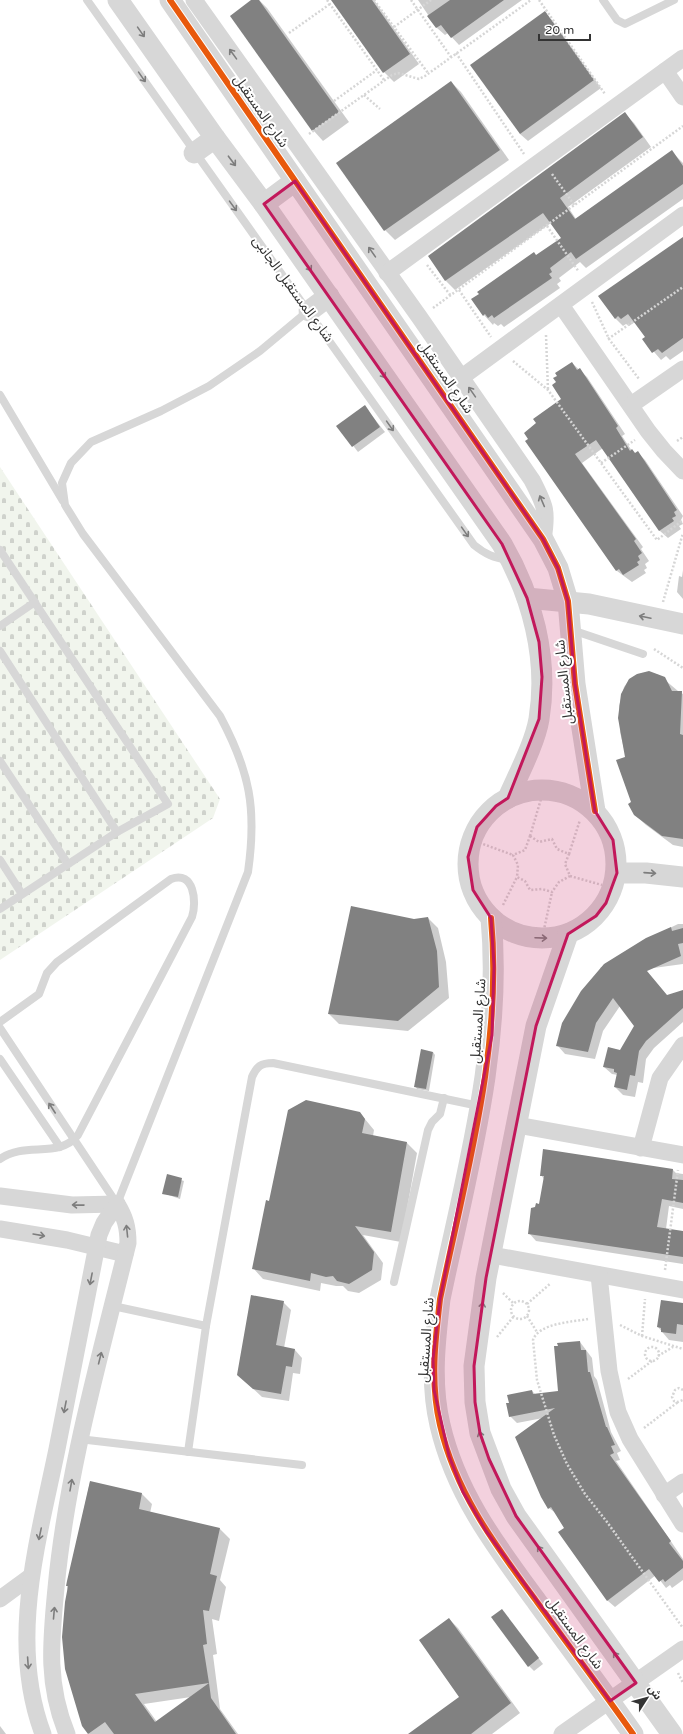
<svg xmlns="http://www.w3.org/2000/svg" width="683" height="1734" viewBox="0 0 683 1734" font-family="'Varela Round','Noto Sans Arabic',sans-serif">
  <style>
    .cemetery { fill: url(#cemetery-stones) }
    .shadow { fill: #0003; fill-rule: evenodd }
    .building { fill: #818181 }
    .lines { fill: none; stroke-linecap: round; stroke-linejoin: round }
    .path { stroke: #d6d6d6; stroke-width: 2.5; stroke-dasharray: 2 2; stroke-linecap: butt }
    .service { stroke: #d7d7d7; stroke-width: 8 }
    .minor { stroke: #d7d7d7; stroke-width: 17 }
    .tertiary { stroke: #d7d7d7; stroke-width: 21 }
    .cycleway-casing { stroke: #fff; stroke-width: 8 }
    .cycleway { stroke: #e8590c; stroke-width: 6 }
    .oneway { stroke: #7d7d7d }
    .marked { fill: #c2185b; fill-opacity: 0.2; stroke: #c2185b; stroke-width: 3; stroke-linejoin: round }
    .labels { text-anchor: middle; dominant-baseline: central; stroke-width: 4; stroke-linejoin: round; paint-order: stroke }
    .street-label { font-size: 14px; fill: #333; stroke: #fff }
  </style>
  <defs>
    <pattern id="cemetery-stones" width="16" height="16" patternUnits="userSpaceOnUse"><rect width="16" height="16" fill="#f1f5ed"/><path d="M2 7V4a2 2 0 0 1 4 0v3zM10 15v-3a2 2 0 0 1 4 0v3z" fill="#cfd2cc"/></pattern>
  </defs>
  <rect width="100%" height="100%" fill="#fff"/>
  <polygon class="cemetery" points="0,467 220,799 213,818 0,960"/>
  <g class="shadow">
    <polygon points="253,0 259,0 267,8 349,122 323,141 313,130 231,16"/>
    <polygon points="332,0 374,0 419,64 394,82 384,72"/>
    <polygon points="418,0 522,0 459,45 448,33 445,35 437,28"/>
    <polygon points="544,13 552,20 601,88 528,141 520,134"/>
    <polygon points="451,82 461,92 509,160 395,240 385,230"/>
    <polygon points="625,114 634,123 651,147 568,207 576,219 672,152 683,163 683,199 586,268 580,262 559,278 561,281 557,284 560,288 504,327 501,324 498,326 494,323 493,325 484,315 536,256 563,238 551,223 455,290 446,281 429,256"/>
    <polygon points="683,238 683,351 670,360 666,356 661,360 643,339 646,337 635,322 629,326 626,324 623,326 615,318"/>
    <polygon points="572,363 587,377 625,434 622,436 632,451 635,454 638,453 645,460 683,516 681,520 683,524 679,526 681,529 668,538 660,531 603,448 582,463 643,547 641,549 649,561 645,564 647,568 644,570 646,573 632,582 617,571 527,441 562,400"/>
    <polygon points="364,406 385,432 358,452 338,426"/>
    <polygon points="683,570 683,599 677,592 679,576 682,577"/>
    <polygon points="649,672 659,675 678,691 683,694 683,847 673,845 646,825 635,815 632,803 626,757 620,732 619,706 624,687 629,680"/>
    <polygon points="352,907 414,920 428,918 438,928 446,962 449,998 408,1031 339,1024 329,1014"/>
    <polygon points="678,924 683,924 683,964 639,970 667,996 683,991 683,1022 654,1048 646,1059 643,1083 638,1082 635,1097 623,1095 615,1087 618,1075 612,1074 604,1067 621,1051 636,1026 620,1006 603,1031 595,1059 565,1054 558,1046 601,969 600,968 647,939"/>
    <polygon points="433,1052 435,1055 429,1091 417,1089 415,1086"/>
    <polygon points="360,1113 374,1130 373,1136 407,1143 417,1153 401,1242 363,1235 383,1263 381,1280 359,1293 348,1291 343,1286 336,1286 321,1283 320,1291 263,1279 253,1268 270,1202"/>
    <polygon points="673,1170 676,1173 683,1174 683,1209 669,1206 666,1229 683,1232 683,1264 536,1241 529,1233 540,1205 544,1179 541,1175"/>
    <polygon points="168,1176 184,1181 180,1199 163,1193"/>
    <polygon points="283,1302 291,1310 284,1348 295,1350 302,1358 300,1374 293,1373 289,1401 262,1397 246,1382"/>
    <polygon points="683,1305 683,1342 669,1340 658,1327"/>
    <polygon points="580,1342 592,1358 594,1376 597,1380 611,1432 621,1451 617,1453 620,1460 616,1461 683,1559 683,1580 672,1588 670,1585 666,1588 656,1575 615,1607 608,1601 560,1532 565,1528 557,1514 549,1508 543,1418 517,1423 510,1416 532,1391 535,1394 559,1392"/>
    <path d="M 90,1482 L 142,1494 L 152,1504 L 150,1513 L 220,1529 L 230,1539 L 220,1580 L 226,1587 L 219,1621 L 212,1619 L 217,1654 L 213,1655 L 220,1709 L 238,1734 L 89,1734 L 83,1725 L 67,1586 ZM 191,1697 L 157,1722 L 144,1704 Z"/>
    <polygon points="502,1611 543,1664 534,1671 529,1666"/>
    <polygon points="449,1619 458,1628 520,1713 492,1734 410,1734 461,1698"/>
    <polygon points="0,1726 6,1734 0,1734"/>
  </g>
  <g class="building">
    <polygon points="251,0 259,0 339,112 312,131 230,16"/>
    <polygon points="331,0 372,0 410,54 383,73"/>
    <polygon points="450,0 504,0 451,38 441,25 436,28 427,16"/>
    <polygon points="545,11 594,80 520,134 470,65"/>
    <polygon points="451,81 500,150 384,231 336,163"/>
    <polygon points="625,112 643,137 560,198 575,219 672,150 683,166 683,184 576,259 571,252 550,268 552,272 549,274 552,278 494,318 492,315 488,318 485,314 483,316 471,299 479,294 477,292 534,252 536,255 561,238 543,213 445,281 428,256"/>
    <polygon points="683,237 683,338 662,353 658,349 652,353 642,339 645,337 628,314 621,319 618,316 615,319 598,296"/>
    <polygon points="572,362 577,370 580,368 618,426 616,428 630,451 632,449 635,453 638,451 677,510 674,512 676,516 672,518 674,521 659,531 596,440 575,454 636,539 634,541 642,553 638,556 640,560 637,562 639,565 623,575 619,569 616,571 525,441 528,439 524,433 536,423 533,419 561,399 552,385 556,382 553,378 557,376 555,373"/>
    <polygon points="365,405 380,427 352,447 336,426"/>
    <polygon points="649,671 665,677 672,691 682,691 680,734 683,735 683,839 662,836 634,815 628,804 631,802 616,760 625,757 618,718 621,694 629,679 637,674"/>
    <polygon points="351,906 414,919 428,917 437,951 439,987 398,1021 328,1014"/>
    <polygon points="671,927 672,931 683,928 683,943 678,944 681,956 647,971 667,995 683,990 683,1008 646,1041 639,1051 635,1076 630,1075 627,1090 614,1087 617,1073 614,1072 614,1069 603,1067 608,1047 620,1050 634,1026 613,998 596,1023 588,1052 556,1046 562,1023 581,991 604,964 646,938"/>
    <polygon points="421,1049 433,1052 426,1089 414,1087"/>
    <polygon points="306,1100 360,1112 365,1119 362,1133 407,1142 391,1232 355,1226 374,1252 372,1270 349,1284 337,1281 333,1276 326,1277 311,1273 310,1281 252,1269 266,1200 269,1201 288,1110"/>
    <polygon points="543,1149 673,1169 672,1179 683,1180 683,1203 662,1199 657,1227 683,1231 683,1257 528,1234 531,1208 535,1207 536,1203 539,1204 544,1176 540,1176"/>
    <polygon points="167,1174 182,1178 178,1197 162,1194"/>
    <polygon points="251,1295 284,1301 276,1345 295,1349 292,1367 286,1366 281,1394 253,1389 237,1375"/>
    <polygon points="661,1300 683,1303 683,1325 677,1324 676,1334 661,1332 661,1328 657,1327"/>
    <polygon points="580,1341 581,1350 586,1350 588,1372 590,1372 606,1427 607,1427 615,1445 611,1446 614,1453 610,1455 671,1541 669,1543 683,1561 683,1568 665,1582 663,1579 659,1582 649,1569 607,1601 558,1532 564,1528 551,1507 548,1509 541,1497 515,1437 555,1408 509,1417 506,1403 509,1403 507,1395 532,1390 533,1394 558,1391 554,1346 558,1346 557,1343"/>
    <polygon points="90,1481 142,1493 139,1509 220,1528 210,1574 217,1576 209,1611 203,1610 207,1644 203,1645 209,1683 135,1694 155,1722 209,1683 211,1698 236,1734 114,1734 105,1722 88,1734 82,1726 65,1669 62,1637 65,1602 68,1586 66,1586 67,1581"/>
    <polygon points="502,1609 539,1658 528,1667 491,1617"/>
    <polygon points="449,1618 511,1703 471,1734 408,1734 459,1697 419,1640"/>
  </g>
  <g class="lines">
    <g class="path">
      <polyline points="327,0 384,80"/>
      <polyline points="374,0 428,73"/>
      <polyline points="411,0 451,57"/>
      <polyline points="539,0 605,94"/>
      <polyline points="394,27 431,0"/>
      <polyline points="289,33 330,4"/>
      <polyline points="456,53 524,154"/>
      <polyline points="364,95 380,109"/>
      <polyline points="334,101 377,70"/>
      <polyline points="309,134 392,75 398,73 419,79 425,76 531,0"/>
      <polyline points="552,174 575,206"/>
      <polyline points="547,226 579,272"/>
      <polyline points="427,265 451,296"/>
      <polyline points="459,290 491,337"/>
      <polyline points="592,302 609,339 639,379"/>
      <polyline points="433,308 683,126"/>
      <polyline points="546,335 548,390"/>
      <polyline points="608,339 683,287"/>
      <polyline points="513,361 548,390 657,540 683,520"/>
      <polyline points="677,441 683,437"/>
      <polyline points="601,463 635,440"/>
      <polyline points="663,602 683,533"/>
      <polyline points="654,649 683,668"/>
      <polygon points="530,836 539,842 552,839 557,849 569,854 565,864 570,876 559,882 552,892 542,889 530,890 525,881 517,877 518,865 513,855 525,850"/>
      <polyline points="530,836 544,789"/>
      <polyline points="472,840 513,855"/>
      <polyline points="569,854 580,820"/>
      <polyline points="570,876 602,885"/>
      <polyline points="503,905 517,877"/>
      <polyline points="542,939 552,892"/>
      <polyline points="665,1270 678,1170"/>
      <polyline points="503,1293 514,1304"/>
      <circle cx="520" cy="1310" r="9"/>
      <polyline points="527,1304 551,1283"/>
      <polyline points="527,1316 537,1332"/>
      <path d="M 588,1319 C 572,1322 539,1323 533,1340 L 537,1380 L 554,1435 L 567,1464 L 585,1494 L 607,1522 L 683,1628"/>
      <polyline points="620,1325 642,1336 683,1349"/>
      <polyline points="642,1336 645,1299"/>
      <polyline points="497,1337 514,1316"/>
      <circle cx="652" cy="1354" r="7"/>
      <polyline points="658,1356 673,1347"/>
      <polyline points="628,1379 652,1361"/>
      <polyline points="683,1390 679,1388 675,1390 672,1397 674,1401 678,1402 683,1400"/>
      <polyline points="644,1428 678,1402"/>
      <polyline points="678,1673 683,1683"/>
    </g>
    <g class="service">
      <path d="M 87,0 L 474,545 C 485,554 494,558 508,560"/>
      <polyline points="603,0 617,20 625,24 674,0"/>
      <polyline points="0,395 63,501"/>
      <polyline points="0,550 168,804 117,832 0,651"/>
      <polyline points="0,626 35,602"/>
      <polyline points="572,630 643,654"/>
      <polyline points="0,761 68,864"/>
      <polyline points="0,860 22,894"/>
      <polyline points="0,909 117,832"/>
      <path d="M 0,1022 L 39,994 L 47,973 L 57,962 L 171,879 C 194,870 197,902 192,917 L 78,1135 C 59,1159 25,1141 0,1159"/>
      <polyline points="0,1028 117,1204"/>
      <polyline points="0,1059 60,1147"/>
      <path d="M 117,1204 L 248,872 C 257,809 250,772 220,716 L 83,534 L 65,505 L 62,483 L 71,463 L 91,442 L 161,411 L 209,386 L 260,351 L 308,311"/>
      <polyline points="394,1282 428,1130 432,1122 440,1114 444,1098"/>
      <polyline points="113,1306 206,1326"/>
      <polyline points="79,1439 302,1465"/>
      <path d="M 188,1452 L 206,1326 L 252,1077 C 257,1066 261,1063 273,1063 L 479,1106"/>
    </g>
    <g class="minor">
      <path d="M 194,0 L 420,318 L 532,480 C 545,505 548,511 543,539"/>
      <polyline points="665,71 683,97"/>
      <polyline points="387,273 683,58"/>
      <polyline points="561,305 648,431 664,451 683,471"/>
      <polyline points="462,377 683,215"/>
      <polyline points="631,405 683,369"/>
      <polyline points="517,1125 683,1155"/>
      <polyline points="641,1148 660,1078 683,1045"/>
      <polyline points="0,1196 72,1205 117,1204"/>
      <polyline points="0,1229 67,1240 125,1254"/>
      <polyline points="492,1255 683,1290"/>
      <polyline points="599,1275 609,1371 618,1412 630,1439 683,1524"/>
      <polyline points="664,1495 683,1482"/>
      <polyline points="0,1599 30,1577"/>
      <path d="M 43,1734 C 8,1641 38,1542 57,1449 C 71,1377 85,1306 99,1235 L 104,1223 L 117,1204"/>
      <path d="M 67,1734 C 46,1683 51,1641 56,1588 C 67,1471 100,1357 128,1243 C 128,1227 125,1217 117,1204"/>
      <polyline points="562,1734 683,1649"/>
    </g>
    <g class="tertiary">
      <path d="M 118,0 L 215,138 L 264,204 L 502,544 C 532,596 549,658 539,719 C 535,743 518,775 508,798"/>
      <polyline points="170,0 543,539 558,568 568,601 575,684 595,811"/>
      <polyline points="194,153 215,138"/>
      <polyline points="264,204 295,181"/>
      <polyline points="309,311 329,296"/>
      <polyline points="527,598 589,604 683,624"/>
      <circle cx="542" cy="864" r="74"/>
      <polyline points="617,873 646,873 683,877"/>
      <path d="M 491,918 C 503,1047 466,1174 440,1299 C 435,1341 430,1383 440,1425 C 456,1494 496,1546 537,1602 C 569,1646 602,1690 633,1734"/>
      <polyline points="568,934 536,1026 486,1278 474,1366 475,1402 480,1433 501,1489 516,1516 672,1734"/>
    </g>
    <defs>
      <g id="cycleway">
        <polyline points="170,0 543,539 558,568 568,601 575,684 595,811"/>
        <path d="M 491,918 C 503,1047 466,1174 440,1299 C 435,1341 430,1383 440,1425 C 456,1494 496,1546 537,1602 C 569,1646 602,1690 633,1734"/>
      </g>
    </defs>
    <use href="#cycleway" class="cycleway-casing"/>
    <use href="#cycleway" class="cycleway"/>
  </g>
  <defs><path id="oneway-shaft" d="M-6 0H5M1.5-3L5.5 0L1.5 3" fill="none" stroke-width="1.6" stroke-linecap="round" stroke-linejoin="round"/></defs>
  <g class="oneway">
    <use href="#oneway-shaft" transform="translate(141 32) rotate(55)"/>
    <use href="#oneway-shaft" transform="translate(233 54) rotate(-126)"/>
    <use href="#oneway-shaft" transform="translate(142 77) rotate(55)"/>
    <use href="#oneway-shaft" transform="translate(232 161) rotate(53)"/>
    <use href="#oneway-shaft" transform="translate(233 206) rotate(54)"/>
    <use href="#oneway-shaft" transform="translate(372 252) rotate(-125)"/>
    <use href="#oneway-shaft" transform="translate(308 266) rotate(55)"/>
    <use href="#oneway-shaft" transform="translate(382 373) rotate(55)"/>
    <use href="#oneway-shaft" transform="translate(472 392) rotate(-125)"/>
    <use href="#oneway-shaft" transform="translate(390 426) rotate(55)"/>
    <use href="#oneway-shaft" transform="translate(542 501) rotate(-113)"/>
    <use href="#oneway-shaft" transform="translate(465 532) rotate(55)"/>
    <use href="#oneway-shaft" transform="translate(645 617) rotate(-168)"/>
    <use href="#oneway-shaft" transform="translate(650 873) rotate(4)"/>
    <use href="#oneway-shaft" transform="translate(541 938) rotate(2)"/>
    <use href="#oneway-shaft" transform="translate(52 1108) rotate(-123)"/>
    <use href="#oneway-shaft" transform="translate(78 1205) rotate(-179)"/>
    <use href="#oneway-shaft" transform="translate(127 1231) rotate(-96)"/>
    <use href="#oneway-shaft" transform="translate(39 1235) rotate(10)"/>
    <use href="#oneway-shaft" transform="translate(91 1279) rotate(101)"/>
    <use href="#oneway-shaft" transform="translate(482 1308) rotate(-82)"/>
    <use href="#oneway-shaft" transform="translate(100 1358) rotate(-76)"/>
    <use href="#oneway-shaft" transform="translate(65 1407) rotate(101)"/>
    <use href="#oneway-shaft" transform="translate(481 1437) rotate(-107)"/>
    <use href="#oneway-shaft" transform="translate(71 1485) rotate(-80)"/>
    <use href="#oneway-shaft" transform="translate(40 1534) rotate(102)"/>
    <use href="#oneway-shaft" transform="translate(541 1551) rotate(-126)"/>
    <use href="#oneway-shaft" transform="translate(54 1613) rotate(-85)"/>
    <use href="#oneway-shaft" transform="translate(617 1657) rotate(-126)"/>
    <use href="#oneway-shaft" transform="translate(28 1663) rotate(86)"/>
  </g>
  <path class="marked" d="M 295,181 L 543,539 L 558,568 L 568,601 L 575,684 L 595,811 L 613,840 L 617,873 L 606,903 L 596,916 L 568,934 L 536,1026 L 486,1278 L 474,1366 L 475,1402 L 480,1433 L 489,1459 L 516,1516 L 636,1683 L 610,1701 L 486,1531 L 463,1492 L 449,1456 L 434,1390 L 433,1359 L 440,1299 L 492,1035 L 494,966 L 491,918 L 473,890 L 468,857 L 477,827 L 496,806 L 508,798 L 539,719 L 542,677 L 539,642 L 527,598 L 502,544 L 264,204 Z"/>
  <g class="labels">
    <g class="street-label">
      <text transform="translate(261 111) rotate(55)">شارع المستقبل</text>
      <text transform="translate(293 289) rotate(54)">شارع المستقبل الجانبى</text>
      <text transform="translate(446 377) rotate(55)">شارع المستقبل</text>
      <text transform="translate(564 682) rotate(-96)">شارع المستقبل</text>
      <text transform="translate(478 1021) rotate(-86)">شارع المستقبل</text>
      <text transform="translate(426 1340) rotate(-86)">شارع المستقبل</text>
      <text transform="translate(575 1633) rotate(54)">شارع المستقبل</text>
    </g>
  </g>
  <g transform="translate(647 1698) rotate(54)" stroke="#ffffff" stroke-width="3" paint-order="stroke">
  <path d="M0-3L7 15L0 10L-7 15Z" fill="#333333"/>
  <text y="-6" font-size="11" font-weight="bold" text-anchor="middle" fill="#333333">ش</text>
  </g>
  <path d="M539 34v6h51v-6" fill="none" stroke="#333333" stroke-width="2"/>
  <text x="545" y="34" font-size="12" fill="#333333" stroke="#ffffff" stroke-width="3" paint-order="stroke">20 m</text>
</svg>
